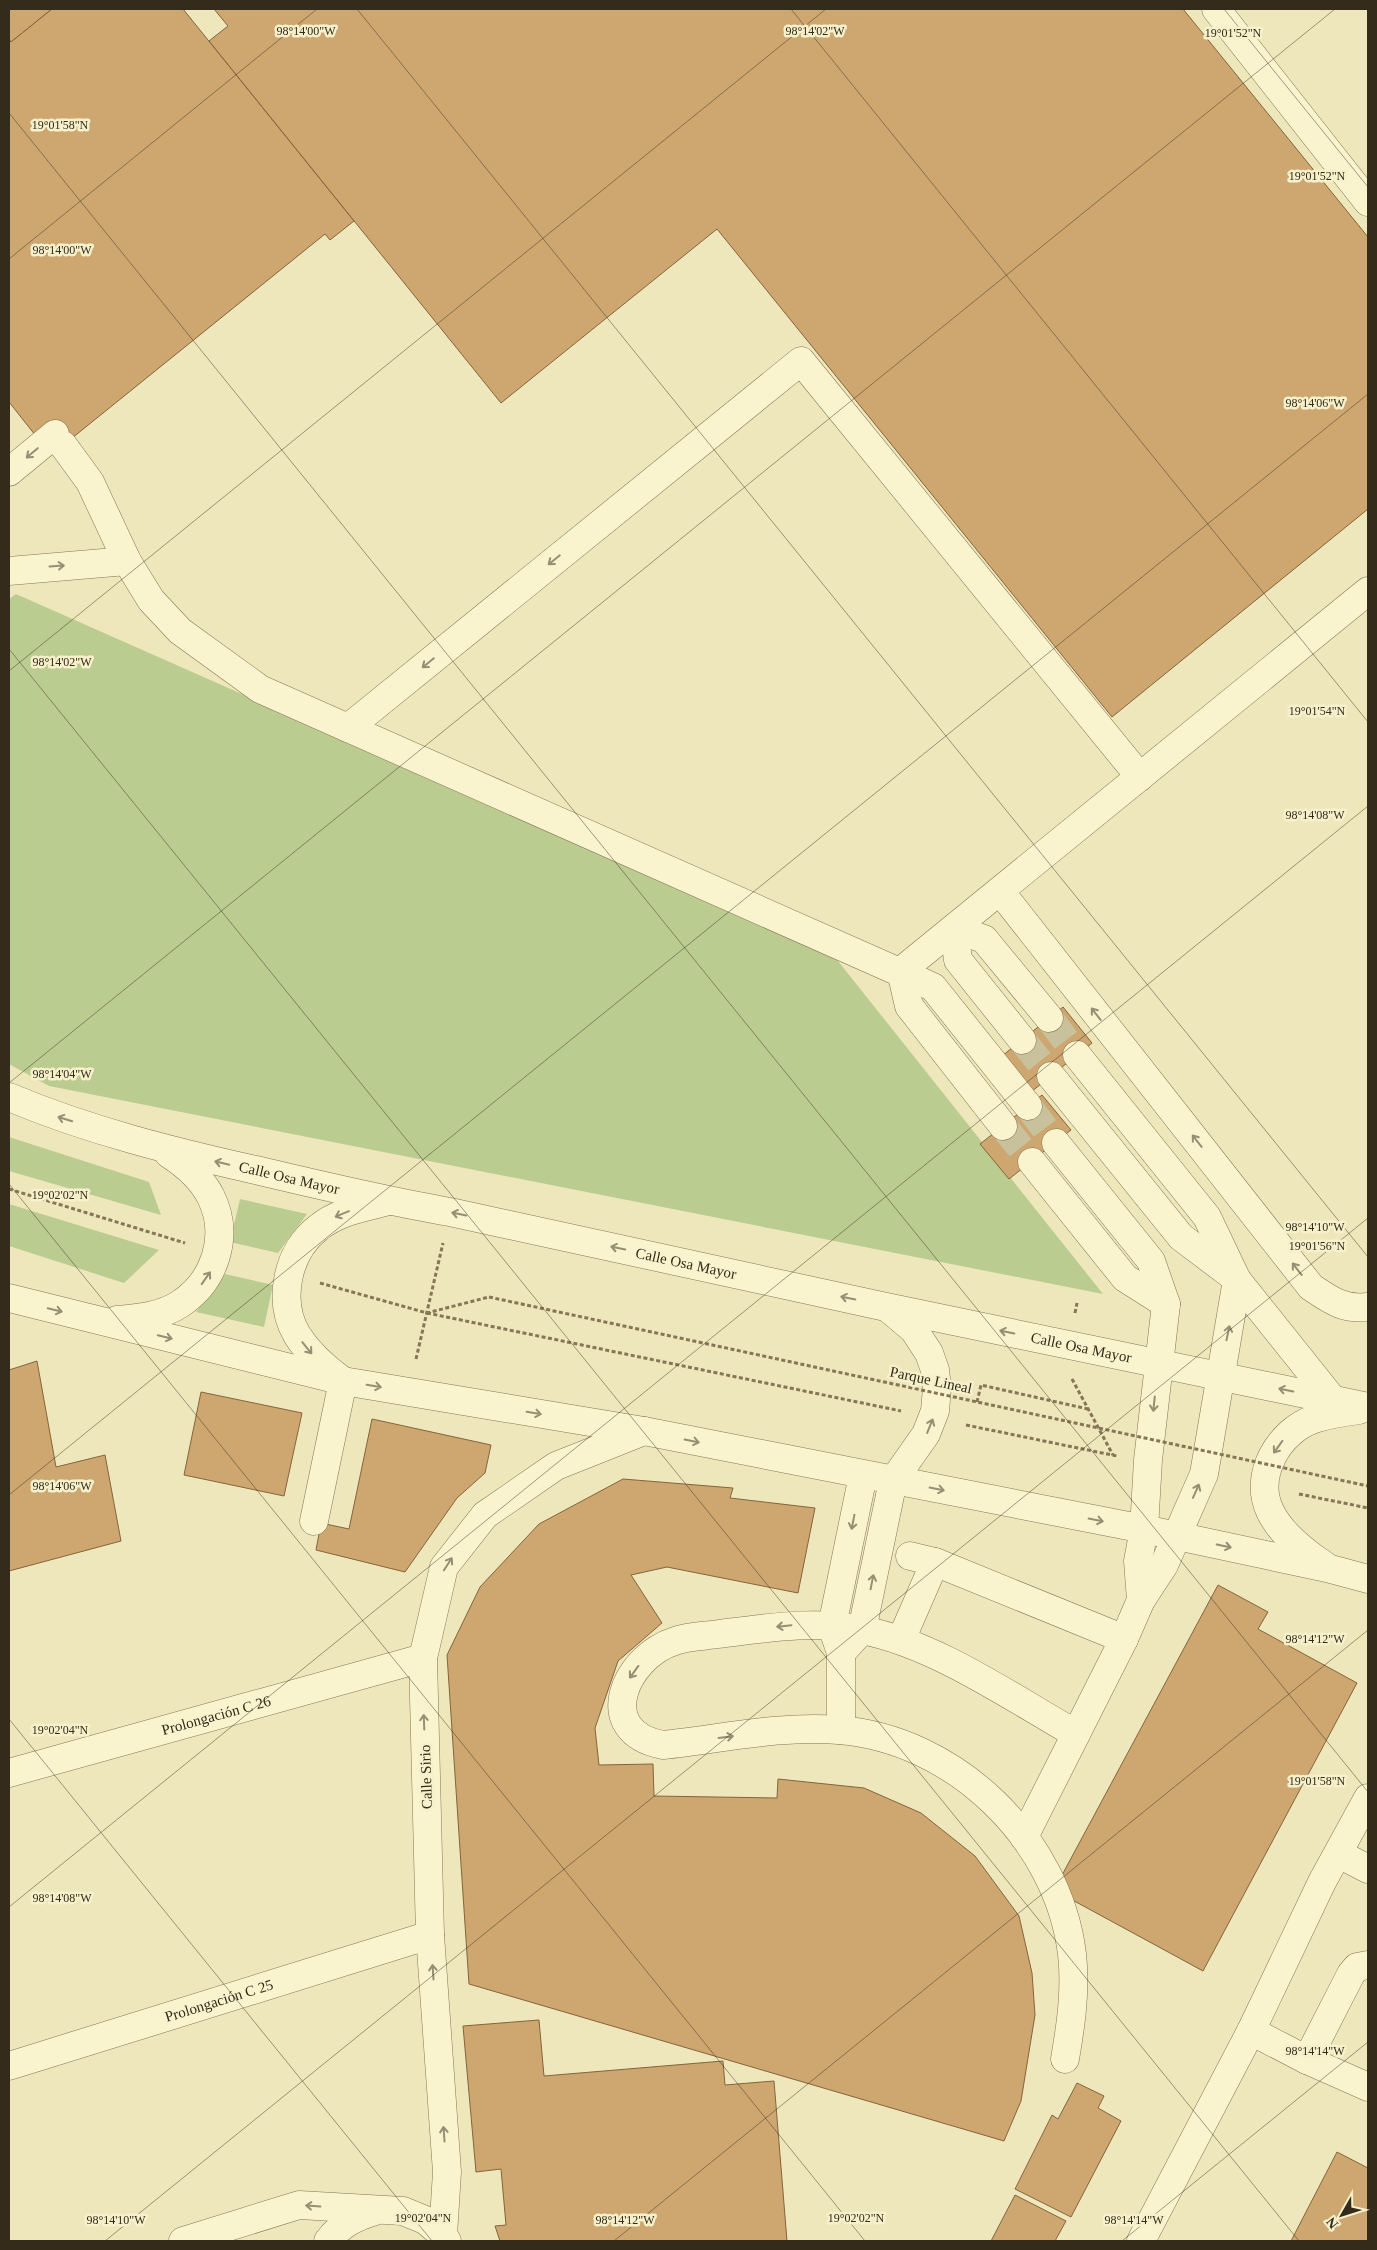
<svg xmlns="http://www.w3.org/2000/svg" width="1377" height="2250" viewBox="0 0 1377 2250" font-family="Georgia,serif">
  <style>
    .green { fill: #bbcc90 }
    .building { fill: #cda670; stroke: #85643b }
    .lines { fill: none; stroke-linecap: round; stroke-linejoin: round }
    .minor-tunnel { stroke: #c9c19b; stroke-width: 28; stroke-dasharray: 28 14; stroke-linecap: butt }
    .minor-casing { stroke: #857655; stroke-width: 29 }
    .path { stroke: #857655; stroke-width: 3; stroke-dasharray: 4 2.5; stroke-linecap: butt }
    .minor { stroke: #f9f3ce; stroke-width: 28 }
    .path-bridge { stroke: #857655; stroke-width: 3; stroke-dasharray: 4 2.5; stroke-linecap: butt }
    .oneway { stroke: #968f74 }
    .ticks { fill: none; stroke: #342b1a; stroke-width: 1; stroke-opacity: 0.45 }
    .labels { text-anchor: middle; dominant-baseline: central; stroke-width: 5; stroke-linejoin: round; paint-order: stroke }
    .street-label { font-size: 15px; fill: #342b1a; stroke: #f6f0cb }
    .ticks-label { font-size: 12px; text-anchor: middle; fill: #342b1a; stroke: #f6f0cb; stroke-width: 5; stroke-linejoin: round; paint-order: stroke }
  </style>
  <rect width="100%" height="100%" fill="#eee7bb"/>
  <g class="green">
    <polygon points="16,594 834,956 1103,1294 49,1086 9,1064 9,599"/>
    <polygon points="9,1137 149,1182 161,1215 9,1171"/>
    <polygon points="240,1199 307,1214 278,1253 230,1242"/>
    <polygon points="9,1204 159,1250 124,1283 9,1246"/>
    <polygon points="225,1274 273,1285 264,1327 196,1312"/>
  </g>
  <g class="building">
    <polygon points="9,9 52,9 11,42 9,39"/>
    <polygon points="52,9 183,9 354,221 330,240 325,234 51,455 9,402 9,39 11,42"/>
    <polygon points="214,9 1183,9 1368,237 1368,509 1112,717 717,229 501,403 209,41 228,26"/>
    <polygon points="1063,1007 1092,1043 1031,1092 1002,1056"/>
    <polygon points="1042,1095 1071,1130 1009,1179 980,1144"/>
    <polygon points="37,1361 56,1467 105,1455 121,1541 9,1571 9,1370"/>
    <polygon points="201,1392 302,1413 284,1496 184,1475"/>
    <polygon points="372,1419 491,1445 485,1473 457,1498 405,1572 316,1550 321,1523 349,1529"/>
    <polygon points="623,1479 733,1488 730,1498 815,1508 798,1593 667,1567 631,1575 662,1623 618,1661 595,1728 599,1765 653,1764 654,1796 777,1798 778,1779 864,1788 921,1813 975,1856 1019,1916 1032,1973 1035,2015 1021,2101 1004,2141 469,1984 447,1655 480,1587 539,1524"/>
    <polygon points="1218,1585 1268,1612 1258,1629 1357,1683 1203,1971 1054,1890"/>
    <polygon points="539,2020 544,2076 723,2061 725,2085 774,2081 787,2241 500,2241 495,2226 506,2225 501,2169 476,2172 463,2026"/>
    <polygon points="1077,2083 1104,2096 1098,2108 1121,2121 1071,2217 1015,2189 1052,2115 1058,2119"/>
    <polygon points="1337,2152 1368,2168 1368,2241 1291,2241"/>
    <polygon points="1015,2195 1066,2221 1055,2241 991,2241"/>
  </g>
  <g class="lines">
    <g class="minor-tunnel">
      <polyline points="1049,1018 1077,1055"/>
      <polyline points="1022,1040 1051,1076"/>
      <polyline points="1028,1106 1056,1143"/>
      <polyline points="1003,1126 1032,1162"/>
    </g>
    <defs>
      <g id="minor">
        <polyline points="1216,9 1368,202"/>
        <polyline points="63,445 90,482 127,561 151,600 180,631 260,689 933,987 1028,1106"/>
        <polyline points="9,472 55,434"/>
        <polyline points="9,571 127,561"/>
        <polyline points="348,728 801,361 1140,777"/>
        <path d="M 1000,891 L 1311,1287 C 1330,1300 1344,1310 1368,1307"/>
        <polyline points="954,929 958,960 1022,1040"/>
        <polyline points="954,929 984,939 1049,1018"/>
        <polyline points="901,971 1368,591"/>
        <polyline points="901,971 909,1006 1003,1126"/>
        <polyline points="1051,1076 1181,1237 1234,1277"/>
        <path id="s1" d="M 9,1097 C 90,1131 175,1152 260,1171 C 323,1186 386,1201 450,1212 L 886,1307 L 1368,1407"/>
        <polyline points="1056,1143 1151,1261 1166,1304 1148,1460 1144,1529 1138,1561 1141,1600"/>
        <polyline points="1032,1162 1125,1278 1166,1304"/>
        <polyline points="1229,1270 1333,1400"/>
        <polyline points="9,1298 343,1381 644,1431 1144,1529 1327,1568 1368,1579"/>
        <path d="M 117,1320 C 138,1318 162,1316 180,1304 C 215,1281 230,1236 211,1197 C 202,1179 186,1165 169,1154"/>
        <path d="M 314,1521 L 343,1381 C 325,1368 309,1354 297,1335 C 277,1301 287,1252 318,1228 C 337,1212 361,1208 385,1202"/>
        <polyline points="910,1556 935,1562 1124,1639"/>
        <path d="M 1324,1565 C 1303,1551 1281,1534 1270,1511 C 1253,1475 1279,1431 1314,1419 C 1329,1414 1344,1412 1359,1410"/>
        <polyline points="901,1640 935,1562"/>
        <polyline points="841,1653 862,1630 893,1481 926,1434 935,1411 937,1388 935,1370 929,1353 914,1330 889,1309"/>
        <polyline points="841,1730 841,1653 832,1626 863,1475"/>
        <path id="s2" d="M 9,1773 L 423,1658"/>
        <polyline points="1024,1837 1124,1639 1141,1600 1164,1565 1204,1474 1237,1280 1207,1217 1077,1055"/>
        <polyline points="1339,1854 1368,1869"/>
        <polyline points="1251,2031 1307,2060 1368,2087"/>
        <path d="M 1065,2059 C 1071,2024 1076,1989 1072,1954 C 1058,1839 955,1739 839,1730 C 780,1725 721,1739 663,1745 C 593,1732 624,1657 675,1641 C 688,1636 705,1636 719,1634 C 767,1628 815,1620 862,1630 C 935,1644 1011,1697 1076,1734"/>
        <polyline points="1307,2060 1351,1974 1357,1967 1368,1965"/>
        <path id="s3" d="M 9,2066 L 430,1935"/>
        <polyline points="443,2235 447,2172 430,1935 423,1658 444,1567 485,1515 556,1466 644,1431"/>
        <polyline points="183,2241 299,2205 403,2211 425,2220 443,2235 447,2241"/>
        <path d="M 328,2241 C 341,2224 355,2217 375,2211"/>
        <polyline points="1141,2241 1251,2031 1322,1882 1368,1798"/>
      </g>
    </defs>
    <use href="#minor" class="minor-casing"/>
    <g class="path">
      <polyline points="9,1189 185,1243"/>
      <polyline points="320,1283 427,1313 489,1297"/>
      <polyline points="427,1313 901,1411"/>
      <polyline points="1075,1313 1077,1303"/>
      <polyline points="416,1359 443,1243"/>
      <polyline points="1072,1379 1113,1455"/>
      <polyline points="977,1402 981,1385 1088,1409"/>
      <polyline points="966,1425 1117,1456"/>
      <polyline points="1299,1494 1368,1508"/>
    </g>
    <use href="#minor" class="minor"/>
    <polyline class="path-bridge" points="489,1297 1368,1486"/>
  </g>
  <defs><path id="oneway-shaft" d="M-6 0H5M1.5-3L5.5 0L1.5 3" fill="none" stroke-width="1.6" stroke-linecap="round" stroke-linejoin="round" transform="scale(1.25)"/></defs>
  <g class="oneway">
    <use href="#oneway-shaft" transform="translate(32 453) rotate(140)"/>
    <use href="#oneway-shaft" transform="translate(554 560) rotate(141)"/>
    <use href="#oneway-shaft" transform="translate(57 566) rotate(-4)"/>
    <use href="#oneway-shaft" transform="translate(428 663) rotate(141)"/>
    <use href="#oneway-shaft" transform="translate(1096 1014) rotate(-128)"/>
    <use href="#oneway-shaft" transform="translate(65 1119) rotate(-163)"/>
    <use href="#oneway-shaft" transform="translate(1197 1141) rotate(-128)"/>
    <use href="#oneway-shaft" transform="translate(222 1163) rotate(-167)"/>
    <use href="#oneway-shaft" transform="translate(342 1214) rotate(157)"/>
    <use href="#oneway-shaft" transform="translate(459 1214) rotate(-168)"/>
    <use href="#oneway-shaft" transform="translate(618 1248) rotate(-168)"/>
    <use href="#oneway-shaft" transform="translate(1297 1269) rotate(-128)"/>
    <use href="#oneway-shaft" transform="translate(206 1278) rotate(-55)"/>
    <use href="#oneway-shaft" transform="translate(848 1298) rotate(-168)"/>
    <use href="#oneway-shaft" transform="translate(55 1310) rotate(14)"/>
    <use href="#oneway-shaft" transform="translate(1007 1332) rotate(-168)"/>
    <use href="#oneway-shaft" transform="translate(1228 1333) rotate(-78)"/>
    <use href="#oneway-shaft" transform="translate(165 1337) rotate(14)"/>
    <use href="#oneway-shaft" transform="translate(307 1348) rotate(51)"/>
    <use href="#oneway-shaft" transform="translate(374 1386) rotate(10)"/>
    <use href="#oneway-shaft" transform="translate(1286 1390) rotate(-168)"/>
    <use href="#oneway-shaft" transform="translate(1154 1404) rotate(96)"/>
    <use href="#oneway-shaft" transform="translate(534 1413) rotate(10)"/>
    <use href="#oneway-shaft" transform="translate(930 1426) rotate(-68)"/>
    <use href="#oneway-shaft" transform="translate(692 1441) rotate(11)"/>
    <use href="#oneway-shaft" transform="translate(1278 1447) rotate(126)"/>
    <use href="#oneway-shaft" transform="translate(937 1489) rotate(11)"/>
    <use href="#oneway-shaft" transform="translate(1196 1491) rotate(-66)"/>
    <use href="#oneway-shaft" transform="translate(1096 1520) rotate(11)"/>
    <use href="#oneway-shaft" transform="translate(853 1522) rotate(101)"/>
    <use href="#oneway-shaft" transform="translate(1224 1546) rotate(12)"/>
    <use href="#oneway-shaft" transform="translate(448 1564) rotate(-57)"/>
    <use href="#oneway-shaft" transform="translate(872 1582) rotate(-79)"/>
    <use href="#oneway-shaft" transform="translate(784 1626) rotate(174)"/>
    <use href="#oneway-shaft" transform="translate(634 1672) rotate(126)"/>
    <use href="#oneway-shaft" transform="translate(424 1722) rotate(-92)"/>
    <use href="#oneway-shaft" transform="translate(726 1737) rotate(-7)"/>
    <use href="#oneway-shaft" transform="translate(433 1972) rotate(-94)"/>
    <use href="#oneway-shaft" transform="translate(444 2134) rotate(-94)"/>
    <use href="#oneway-shaft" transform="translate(313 2206) rotate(-176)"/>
  </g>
  <path class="ticks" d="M 357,9 L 1368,1257M 791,9 L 1368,722M 1224,9 L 1368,187M 9,113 L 1368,1792M 9,259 L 317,9M 9,649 L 1299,2241M 9,671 L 826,9M 9,1083 L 1335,9M 9,1184 L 865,2241M 9,1495 L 1368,394M 9,1719 L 432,2241M 9,1907 L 1368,806M 105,2241 L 1368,1218M 614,2241 L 1368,1630M 1122,2241 L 1368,2042"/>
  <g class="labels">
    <g class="street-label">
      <text stroke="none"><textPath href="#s1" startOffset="292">Calle Osa Mayor</textPath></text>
      <text stroke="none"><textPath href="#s1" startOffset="698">Calle Osa Mayor</textPath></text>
      <text stroke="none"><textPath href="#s1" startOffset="1102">Calle Osa Mayor</textPath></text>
      <text transform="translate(931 1380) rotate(12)">Parque Lineal</text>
      <text stroke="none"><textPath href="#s2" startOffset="215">Prolongación C 26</textPath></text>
      <text transform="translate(426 1777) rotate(-92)">Calle Sirio</text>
      <text stroke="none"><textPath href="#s3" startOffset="220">Prolongación C 25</textPath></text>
    </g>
  </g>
  <g class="ticks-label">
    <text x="306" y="35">98°14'00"W</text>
    <text x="815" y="35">98°14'02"W</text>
    <text x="1233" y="37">19°01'52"N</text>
    <text x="60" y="129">19°01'58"N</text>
    <text x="1317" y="180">19°01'52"N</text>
    <text x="62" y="254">98°14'00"W</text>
    <text x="1315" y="407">98°14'06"W</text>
    <text x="62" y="666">98°14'02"W</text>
    <text x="1317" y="715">19°01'54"N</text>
    <text x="1315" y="819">98°14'08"W</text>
    <text x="62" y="1078">98°14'04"W</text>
    <text x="60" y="1199">19°02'02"N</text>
    <text x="1315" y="1231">98°14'10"W</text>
    <text x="1317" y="1250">19°01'56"N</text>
    <text x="62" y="1490">98°14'06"W</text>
    <text x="1315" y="1643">98°14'12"W</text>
    <text x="60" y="1734">19°02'04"N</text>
    <text x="1317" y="1785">19°01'58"N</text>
    <text x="62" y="1902">98°14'08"W</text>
    <text x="1315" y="2055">98°14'14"W</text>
    <text x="423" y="2222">19°02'04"N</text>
    <text x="856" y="2222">19°02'02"N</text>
    <text x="116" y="2224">98°14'10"W</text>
    <text x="625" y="2224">98°14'12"W</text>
    <text x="1134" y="2224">98°14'14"W</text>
  </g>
  <rect width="1377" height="2250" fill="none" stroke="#342b1a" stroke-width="20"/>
  <g transform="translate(1342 2215) rotate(231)" stroke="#f6f0cb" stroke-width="4" paint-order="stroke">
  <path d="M0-4L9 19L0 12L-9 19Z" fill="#342b1a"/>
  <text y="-8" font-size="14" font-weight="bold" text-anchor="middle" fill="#342b1a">N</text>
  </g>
</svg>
